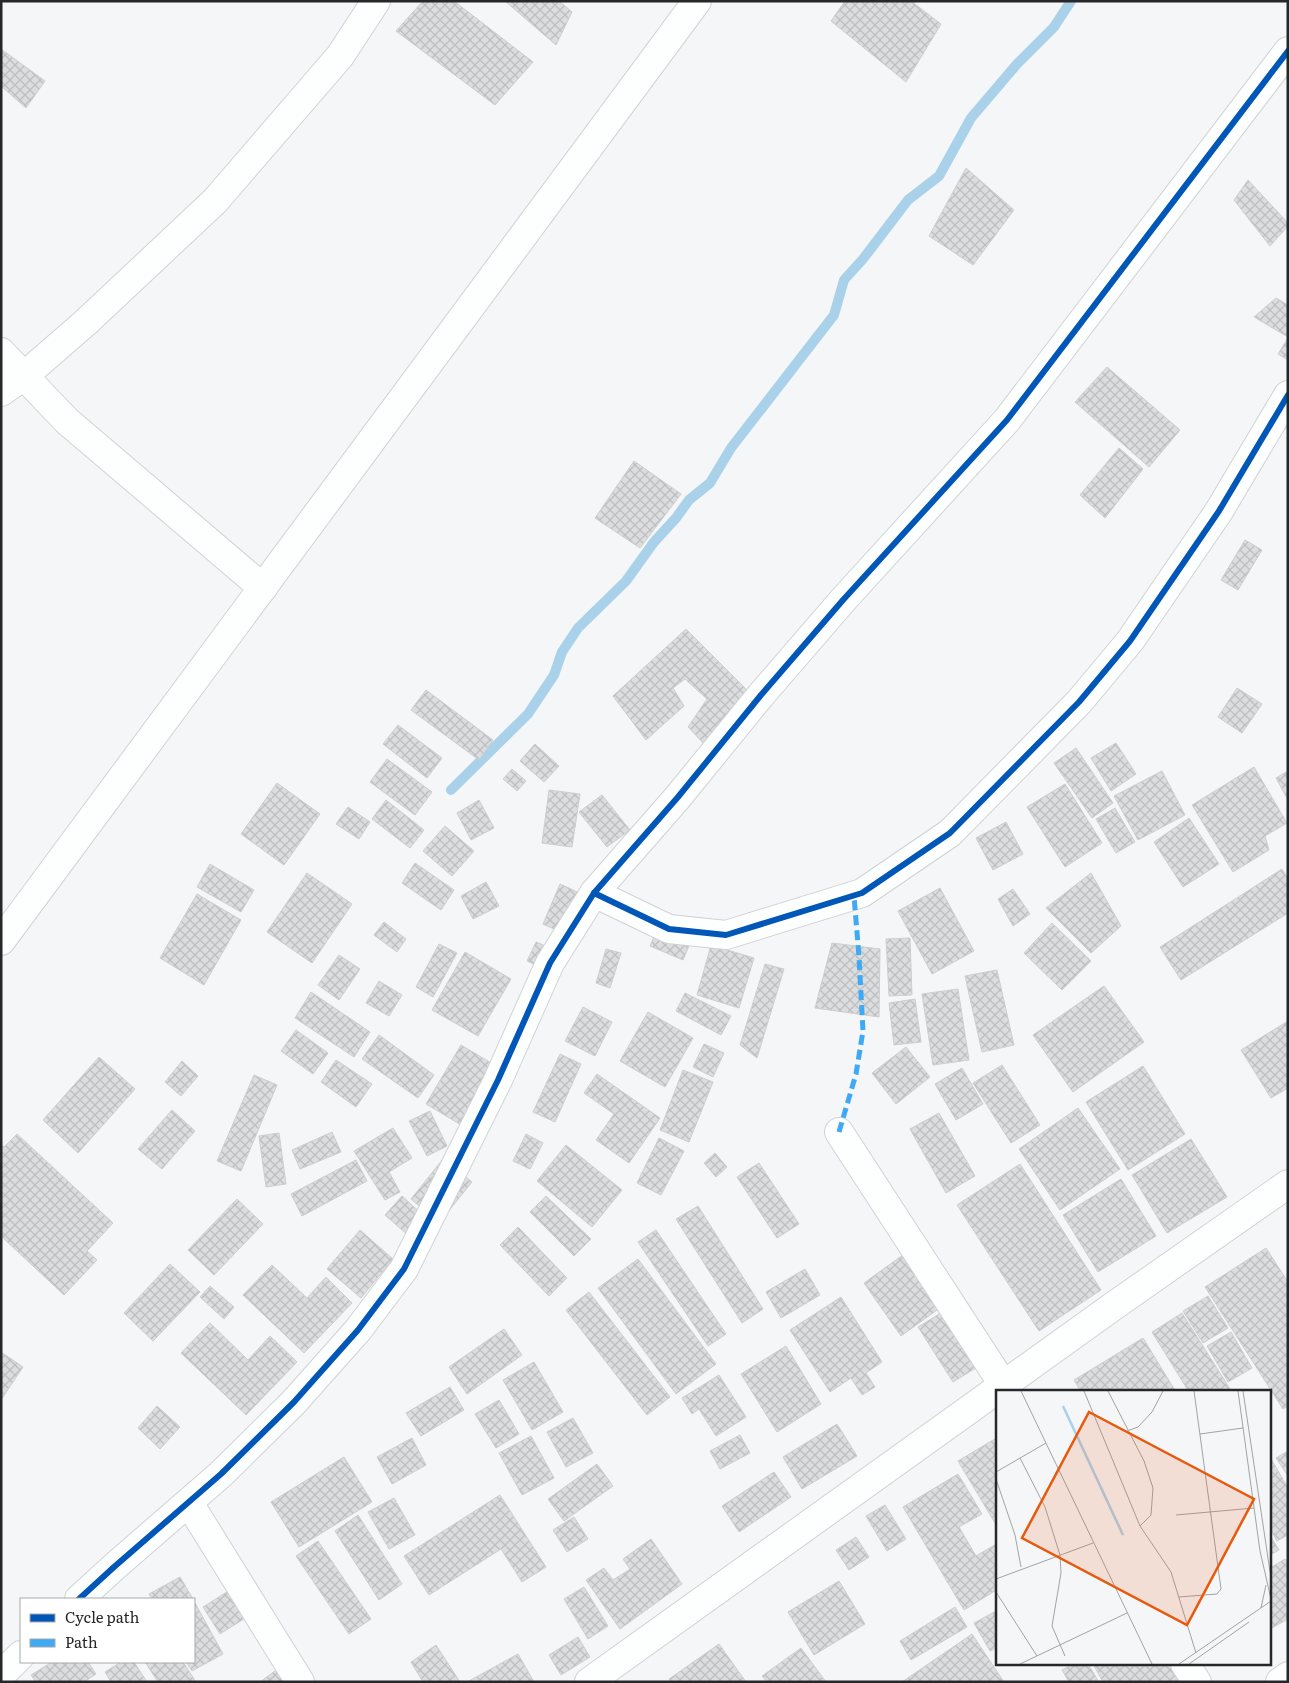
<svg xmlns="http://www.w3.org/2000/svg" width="1289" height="1683" viewBox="0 0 1289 1683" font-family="Literata,serif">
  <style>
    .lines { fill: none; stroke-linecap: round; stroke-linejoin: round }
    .stream { stroke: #a9d1ea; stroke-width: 10 }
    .building { fill: url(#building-cross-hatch); stroke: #cccecf }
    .street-casing { stroke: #d0d2d4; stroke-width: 30 }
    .secondary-casing { stroke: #d0d2d4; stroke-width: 30 }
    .primary-casing { stroke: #d0d2d4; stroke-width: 30 }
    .street { stroke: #fdfefe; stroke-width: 28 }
    .secondary { stroke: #fdfefe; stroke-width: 28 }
    .primary { stroke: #fdfefe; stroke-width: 28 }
    .quiet { stroke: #3fa9f5; stroke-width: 5; stroke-dasharray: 10 5; stroke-linecap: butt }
    .cycleway-casing { stroke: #fff; stroke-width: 9 }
    .cycleway { stroke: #0057b8; stroke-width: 6 }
    .inset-river { fill: none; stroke: #a9d1ea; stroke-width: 2.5 }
    .inset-road { fill: none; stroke: #a2a3a5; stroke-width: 1 }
    .view { fill: #e8590c; fill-opacity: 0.15; stroke: #e8590c; stroke-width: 2.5 }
    .inset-edge { fill: none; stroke: #262728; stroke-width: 2.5 }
  </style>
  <defs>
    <pattern id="building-cross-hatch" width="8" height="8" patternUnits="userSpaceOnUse" patternTransform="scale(1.25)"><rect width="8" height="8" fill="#dcdddf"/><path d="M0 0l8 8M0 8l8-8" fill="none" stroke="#bdbebf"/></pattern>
  </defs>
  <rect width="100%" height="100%" fill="#f4f6f8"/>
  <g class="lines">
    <polyline class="stream" points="451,790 528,714 554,675 562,652 578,628 626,581 654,542 676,518 689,500 710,483 731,448 834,315 844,280 863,259 908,200 939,176 971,118 1017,64 1054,27 1071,1"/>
  </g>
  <g class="building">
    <polygon points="423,1 454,1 533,62 495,105 396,31"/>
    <polygon points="505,1 559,1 572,12 556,45"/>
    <polygon points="845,1 911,1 941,24 906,82 831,21"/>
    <polygon points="1,49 45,81 26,108 1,86"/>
    <polygon points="966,168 1014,210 973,265 929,236"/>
    <polygon points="1248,180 1288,223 1288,226 1270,246 1234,200"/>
    <polygon points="1276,298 1288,305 1288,337 1254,317"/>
    <polygon points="1288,338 1288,360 1278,354"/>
    <polygon points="1107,367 1180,430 1149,467 1075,402"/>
    <polygon points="1119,448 1143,469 1105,518 1080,495"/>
    <polygon points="634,461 681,494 640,548 595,518"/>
    <polygon points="1245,540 1262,550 1238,590 1221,580"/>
    <polygon points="686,629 750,693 708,748 688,727 707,699 685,679 673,688 684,706 646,740 613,696"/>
    <polygon points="1237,688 1262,704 1242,733 1218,717"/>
    <polygon points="426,690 493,740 479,760 411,710"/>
    <polygon points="398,725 442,758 427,778 383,744"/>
    <polygon points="1116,743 1136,774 1111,791 1091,758"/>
    <polygon points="535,744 559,766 544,782 520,761"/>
    <polygon points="1076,748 1113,803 1092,818 1054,763"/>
    <polygon points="387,759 432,792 415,815 370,782"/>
    <polygon points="1254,767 1287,823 1265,836 1269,850 1233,872 1192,805"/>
    <polygon points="512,769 526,781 517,791 503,779"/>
    <polygon points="1162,771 1185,815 1138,840 1114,796"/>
    <polygon points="1288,771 1288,800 1276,778"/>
    <polygon points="277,783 320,814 284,865 241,834"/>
    <polygon points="1065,784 1102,843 1065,867 1027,807"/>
    <polygon points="549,790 580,794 572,847 542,843"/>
    <polygon points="602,795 630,830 607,847 579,812"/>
    <polygon points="386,800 424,830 410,848 372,819"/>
    <polygon points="479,800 494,828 471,840 457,813"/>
    <polygon points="348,807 370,822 359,839 336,824"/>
    <polygon points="1115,808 1135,842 1116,853 1096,819"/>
    <polygon points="1189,818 1219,864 1183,887 1154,842"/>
    <polygon points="1006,822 1023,854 993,870 976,838"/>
    <polygon points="445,826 474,851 452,876 423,851"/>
    <polygon points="415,863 454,890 441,910 402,883"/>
    <polygon points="210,864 254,890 241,912 197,887"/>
    <polygon points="1282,869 1288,879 1288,913 1181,980 1160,947"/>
    <polygon points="307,873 352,904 312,963 267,932"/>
    <polygon points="1091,873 1121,926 1091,953 1046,908"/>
    <polygon points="486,882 499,906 473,919 461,896"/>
    <polygon points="560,884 582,894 565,934 543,924"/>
    <polygon points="940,888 974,951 932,974 898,911"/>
    <polygon points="1013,889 1030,914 1013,926 998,899"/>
    <polygon points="197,894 241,920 204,985 160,958"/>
    <polygon points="384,922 406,939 397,952 374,935"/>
    <polygon points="1052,923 1091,961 1062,990 1024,953"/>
    <polygon points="658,927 691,941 683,960 650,946"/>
    <polygon points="910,938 912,995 889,996 886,939"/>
    <polygon points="536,942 550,948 541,968 527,961"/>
    <polygon points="832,943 880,949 879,1017 815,1008"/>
    <polygon points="439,944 457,953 433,997 416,987"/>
    <polygon points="711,945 754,958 739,1008 697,995"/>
    <polygon points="606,949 621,953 610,988 596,983"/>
    <polygon points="465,952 511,979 478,1036 432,1010"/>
    <polygon points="339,955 360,969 339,1000 318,985"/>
    <polygon points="765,964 784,969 757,1058 740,1045"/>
    <polygon points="997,970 1014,1045 982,1052 965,976"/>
    <polygon points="379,981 402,995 389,1016 366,1003"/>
    <polygon points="1104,986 1144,1042 1073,1092 1033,1035"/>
    <polygon points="958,989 969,1060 933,1065 922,994"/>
    <polygon points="311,992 370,1032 354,1057 295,1018"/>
    <polygon points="685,993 731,1016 721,1035 676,1011"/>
    <polygon points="915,999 921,1042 894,1045 889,1003"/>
    <polygon points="583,1007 612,1022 595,1056 565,1041"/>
    <polygon points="648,1012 693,1038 665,1087 620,1061"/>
    <polygon points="1288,1021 1288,1088 1271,1098 1241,1050"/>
    <polygon points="296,1030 328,1053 313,1074 281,1051"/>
    <polygon points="379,1035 434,1075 418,1098 362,1059"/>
    <polygon points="704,1044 724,1053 713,1077 693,1067"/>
    <polygon points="461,1045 513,1076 478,1135 426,1104"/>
    <polygon points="906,1047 930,1077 896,1104 872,1073"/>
    <polygon points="560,1054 581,1064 555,1122 533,1112"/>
    <polygon points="99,1057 135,1089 78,1153 43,1120"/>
    <polygon points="336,1060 372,1084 356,1107 321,1082"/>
    <polygon points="182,1061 198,1076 181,1096 165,1082"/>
    <polygon points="1002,1065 1040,1125 1011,1143 973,1083"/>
    <polygon points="1143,1066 1185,1134 1128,1170 1086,1102"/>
    <polygon points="962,1068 983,1104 956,1120 935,1084"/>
    <polygon points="683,1070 713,1082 689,1142 660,1130"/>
    <polygon points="597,1074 660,1118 629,1163 596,1140 614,1114 584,1093"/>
    <polygon points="254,1075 277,1085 241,1171 217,1161"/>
    <polygon points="1078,1108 1120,1169 1060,1210 1019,1149"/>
    <polygon points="172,1110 195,1131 162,1169 138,1149"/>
    <polygon points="430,1111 447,1146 427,1156 409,1121"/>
    <polygon points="939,1113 975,1176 946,1193 910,1129"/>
    <polygon points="393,1128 412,1158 389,1172 400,1192 385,1200 354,1151"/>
    <polygon points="332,1132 341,1152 300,1169 292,1150"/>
    <polygon points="279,1133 286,1184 266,1187 259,1136"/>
    <polygon points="17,1134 113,1223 87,1251 97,1260 64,1295 1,1236 1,1145 4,1147"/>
    <polygon points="526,1134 543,1143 530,1169 513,1161"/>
    <polygon points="659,1138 684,1151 661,1195 637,1183"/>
    <polygon points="1191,1139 1227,1197 1167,1233 1132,1175"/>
    <polygon points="566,1145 622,1190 592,1227 537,1181"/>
    <polygon points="715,1153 727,1167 716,1177 704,1163"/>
    <polygon points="443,1159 472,1182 439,1223 411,1199"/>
    <polygon points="356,1160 367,1181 302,1216 291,1194"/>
    <polygon points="759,1163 799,1224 777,1238 737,1177"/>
    <polygon points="1020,1164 1101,1290 1039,1331 957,1205"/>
    <polygon points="1121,1179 1156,1236 1098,1272 1063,1215"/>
    <polygon points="402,1196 425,1217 409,1236 385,1215"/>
    <polygon points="546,1196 591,1239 574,1256 530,1212"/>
    <polygon points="237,1199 263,1224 214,1275 188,1250"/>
    <polygon points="698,1206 763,1309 742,1323 676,1219"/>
    <polygon points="518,1227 567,1278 549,1296 500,1245"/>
    <polygon points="360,1230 393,1259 361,1298 327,1269"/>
    <polygon points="656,1230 726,1334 708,1346 638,1242"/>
    <polygon points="1266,1248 1288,1282 1288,1406 1283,1409 1205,1287"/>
    <polygon points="907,1252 944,1305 901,1336 864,1283"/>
    <polygon points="638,1259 716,1364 676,1394 598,1288"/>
    <polygon points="170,1264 200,1292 153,1341 124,1313"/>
    <polygon points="272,1265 307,1298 326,1277 352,1303 304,1353 243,1295"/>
    <polygon points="805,1269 820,1295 781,1318 766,1292"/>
    <polygon points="210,1286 234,1307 224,1319 200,1297"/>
    <polygon points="589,1292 670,1397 647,1415 566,1310"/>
    <polygon points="1208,1296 1228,1328 1203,1343 1183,1311"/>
    <polygon points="841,1297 882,1362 866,1373 875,1387 862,1395 851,1378 830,1392 790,1330"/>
    <polygon points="944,1311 979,1366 953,1382 918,1327"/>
    <polygon points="1182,1313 1232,1392 1189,1392 1152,1332"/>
    <polygon points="210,1323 248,1360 270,1336 297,1362 246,1415 181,1353"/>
    <polygon points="504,1329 522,1355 467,1394 449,1367"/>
    <polygon points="1231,1332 1252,1368 1228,1382 1207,1346"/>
    <polygon points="1143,1338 1176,1392 1081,1392 1074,1380"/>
    <polygon points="786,1346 821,1404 777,1432 741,1374"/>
    <polygon points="1,1352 23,1367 1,1400"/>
    <polygon points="534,1362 563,1412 532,1430 503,1380"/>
    <polygon points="719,1375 746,1417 716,1436 699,1409 692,1414 682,1398"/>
    <polygon points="450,1387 464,1410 421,1436 406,1413"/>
    <polygon points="499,1400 519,1434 496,1448 475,1414"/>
    <polygon points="157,1406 180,1427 160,1449 138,1428"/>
    <polygon points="573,1418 593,1453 566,1467 547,1432"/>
    <polygon points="837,1424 857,1456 802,1489 783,1457"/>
    <polygon points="740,1435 750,1453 720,1469 710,1451"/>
    <polygon points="531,1436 554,1478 522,1495 499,1453"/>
    <polygon points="998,1437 998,1528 958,1461"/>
    <polygon points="412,1438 426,1465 392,1484 377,1457"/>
    <polygon points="1288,1451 1288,1476 1276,1458"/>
    <polygon points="344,1457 372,1502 299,1547 271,1502"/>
    <polygon points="1270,1457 1288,1488 1288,1535 1277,1541 1270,1528"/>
    <polygon points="597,1464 613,1486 564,1521 548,1499"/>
    <polygon points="774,1472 791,1497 739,1532 722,1506"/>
    <polygon points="958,1474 982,1514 959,1527 976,1556 998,1543 998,1589 964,1610 903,1507"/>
    <polygon points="500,1495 546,1567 522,1582 501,1549 429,1595 404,1556"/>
    <polygon points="394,1498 415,1535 389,1549 368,1512"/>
    <polygon points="885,1505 906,1539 887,1551 866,1516"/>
    <polygon points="358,1515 402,1584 379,1600 335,1531"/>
    <polygon points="574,1517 588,1539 567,1552 553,1530"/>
    <polygon points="1270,1535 1279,1550 1270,1555"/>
    <polygon points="856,1537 869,1557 849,1570 836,1550"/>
    <polygon points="651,1539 682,1584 620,1629 586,1580 604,1568 613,1580 630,1569 623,1559"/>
    <polygon points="318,1541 371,1619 349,1634 296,1556"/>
    <polygon points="1285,1559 1288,1563 1288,1619 1270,1629 1270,1568"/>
    <polygon points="180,1577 193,1599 152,1599 149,1594"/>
    <polygon points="839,1581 865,1624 814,1655 788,1612"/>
    <polygon points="584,1587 608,1626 588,1639 564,1599"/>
    <polygon points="230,1590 247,1617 220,1634 203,1607"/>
    <polygon points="194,1601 223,1654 192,1671 186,1662 194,1662"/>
    <polygon points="955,1607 967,1627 911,1660 900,1641"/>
    <polygon points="998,1610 998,1647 990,1651 974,1623"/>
    <polygon points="972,1634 1004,1682 902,1682"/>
    <polygon points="578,1637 590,1657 561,1675 549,1655"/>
    <polygon points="719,1644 746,1682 671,1682 669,1679"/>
    <polygon points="436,1645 460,1682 423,1682 411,1662"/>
    <polygon points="801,1648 826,1682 767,1682 762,1676"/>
    <polygon points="518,1654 534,1682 467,1682"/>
    <polygon points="52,1662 88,1662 96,1674 84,1682 36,1682 31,1675"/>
    <polygon points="121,1662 134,1662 147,1682 111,1682 105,1672"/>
    <polygon points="145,1662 183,1662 196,1682 158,1682"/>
    <polygon points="1073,1664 1088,1664 1099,1682 1069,1682 1062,1670"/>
    <polygon points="1093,1664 1173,1664 1181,1678 1174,1682 1103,1682"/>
    <polygon points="283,1665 295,1682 260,1682"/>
  </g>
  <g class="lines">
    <defs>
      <g id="street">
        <polyline points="1,352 67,421 263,588"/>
        <polyline points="1,392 24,376 85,323 215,201 340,56 376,1"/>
        <polyline points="594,893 669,929 726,935 862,893 950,833 1079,702 1130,641 1219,511 1288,395"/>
        <polyline points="839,1132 1008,1392"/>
        <polyline points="189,1503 300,1682"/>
        <polyline points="79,1599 114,1567 221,1474 294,1402 358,1330 404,1269 498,1080 550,963 594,893 678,797 761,695 843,600 1007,420 1288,51"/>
        <polyline points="1185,1664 1197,1682"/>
        <polyline points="1,1675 21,1655"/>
        <polyline points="589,1682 1115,1305 1288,1184"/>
      </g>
      <polyline id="secondary" points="1,941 697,1"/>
      <polyline id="primary" points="1280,1682 1288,1676"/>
    </defs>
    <use href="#street" class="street-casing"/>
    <use href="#secondary" class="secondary-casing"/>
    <use href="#primary" class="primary-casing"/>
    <use href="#street" class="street"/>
    <use href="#secondary" class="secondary"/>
    <use href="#primary" class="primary"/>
    <polyline class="quiet" points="839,1132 856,1074 863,1031 859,957 854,896"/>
    <defs>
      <g id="cycleway">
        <polyline points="594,893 669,929 726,935 862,893 950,833 1079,702 1130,641 1219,511 1288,395"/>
        <polyline points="79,1599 114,1567 221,1474 294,1402 358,1330 404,1269 498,1080 550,963 594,893 678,797 761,695 843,600 1007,420 1288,51"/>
      </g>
    </defs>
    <use href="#cycleway" class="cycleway-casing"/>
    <use href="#cycleway" class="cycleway"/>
  </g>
  <g transform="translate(996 1390)">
    <rect width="275" height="275" fill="#f4f6f8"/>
    <path class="inset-river" d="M 67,16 L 127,145"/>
    <path class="inset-road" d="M 25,1 L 156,274M 88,1 L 144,136 L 175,182 L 200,263M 112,1 L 148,71 L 157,98 L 155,125 L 144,136M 242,1 L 264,161 L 275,209M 247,1 L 275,188M 131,41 L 142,37 L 156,22 L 167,1M 204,44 L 247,38M 24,68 L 49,117 L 64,165 L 65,183 L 56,236 L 69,266M 0,82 L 50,53M 0,89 L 19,145 L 25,177M 180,125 L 258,118M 0,189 L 97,153M 0,202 L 41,266M 183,207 L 221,204 L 225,199 L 198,1M 265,218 L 270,195M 24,274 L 131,223M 183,274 L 275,211M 193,274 L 253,232"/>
    <path class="view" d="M 93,22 L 258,109 L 191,235 L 26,148 Z"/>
    <rect width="275" height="275" class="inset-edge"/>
  </g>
  <rect width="1289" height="1683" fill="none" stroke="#262728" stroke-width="5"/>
  <rect x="20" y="1598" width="175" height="65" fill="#ffffff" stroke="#a8a9a9"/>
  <rect x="30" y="1614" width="25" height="8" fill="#0057b8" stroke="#a8a9a9"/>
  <text x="65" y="1623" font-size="15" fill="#262728">Cycle path</text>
  <rect x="30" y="1639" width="25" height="8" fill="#3fa9f5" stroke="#a8a9a9"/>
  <text x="65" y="1648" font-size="15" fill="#262728">Path</text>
</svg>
